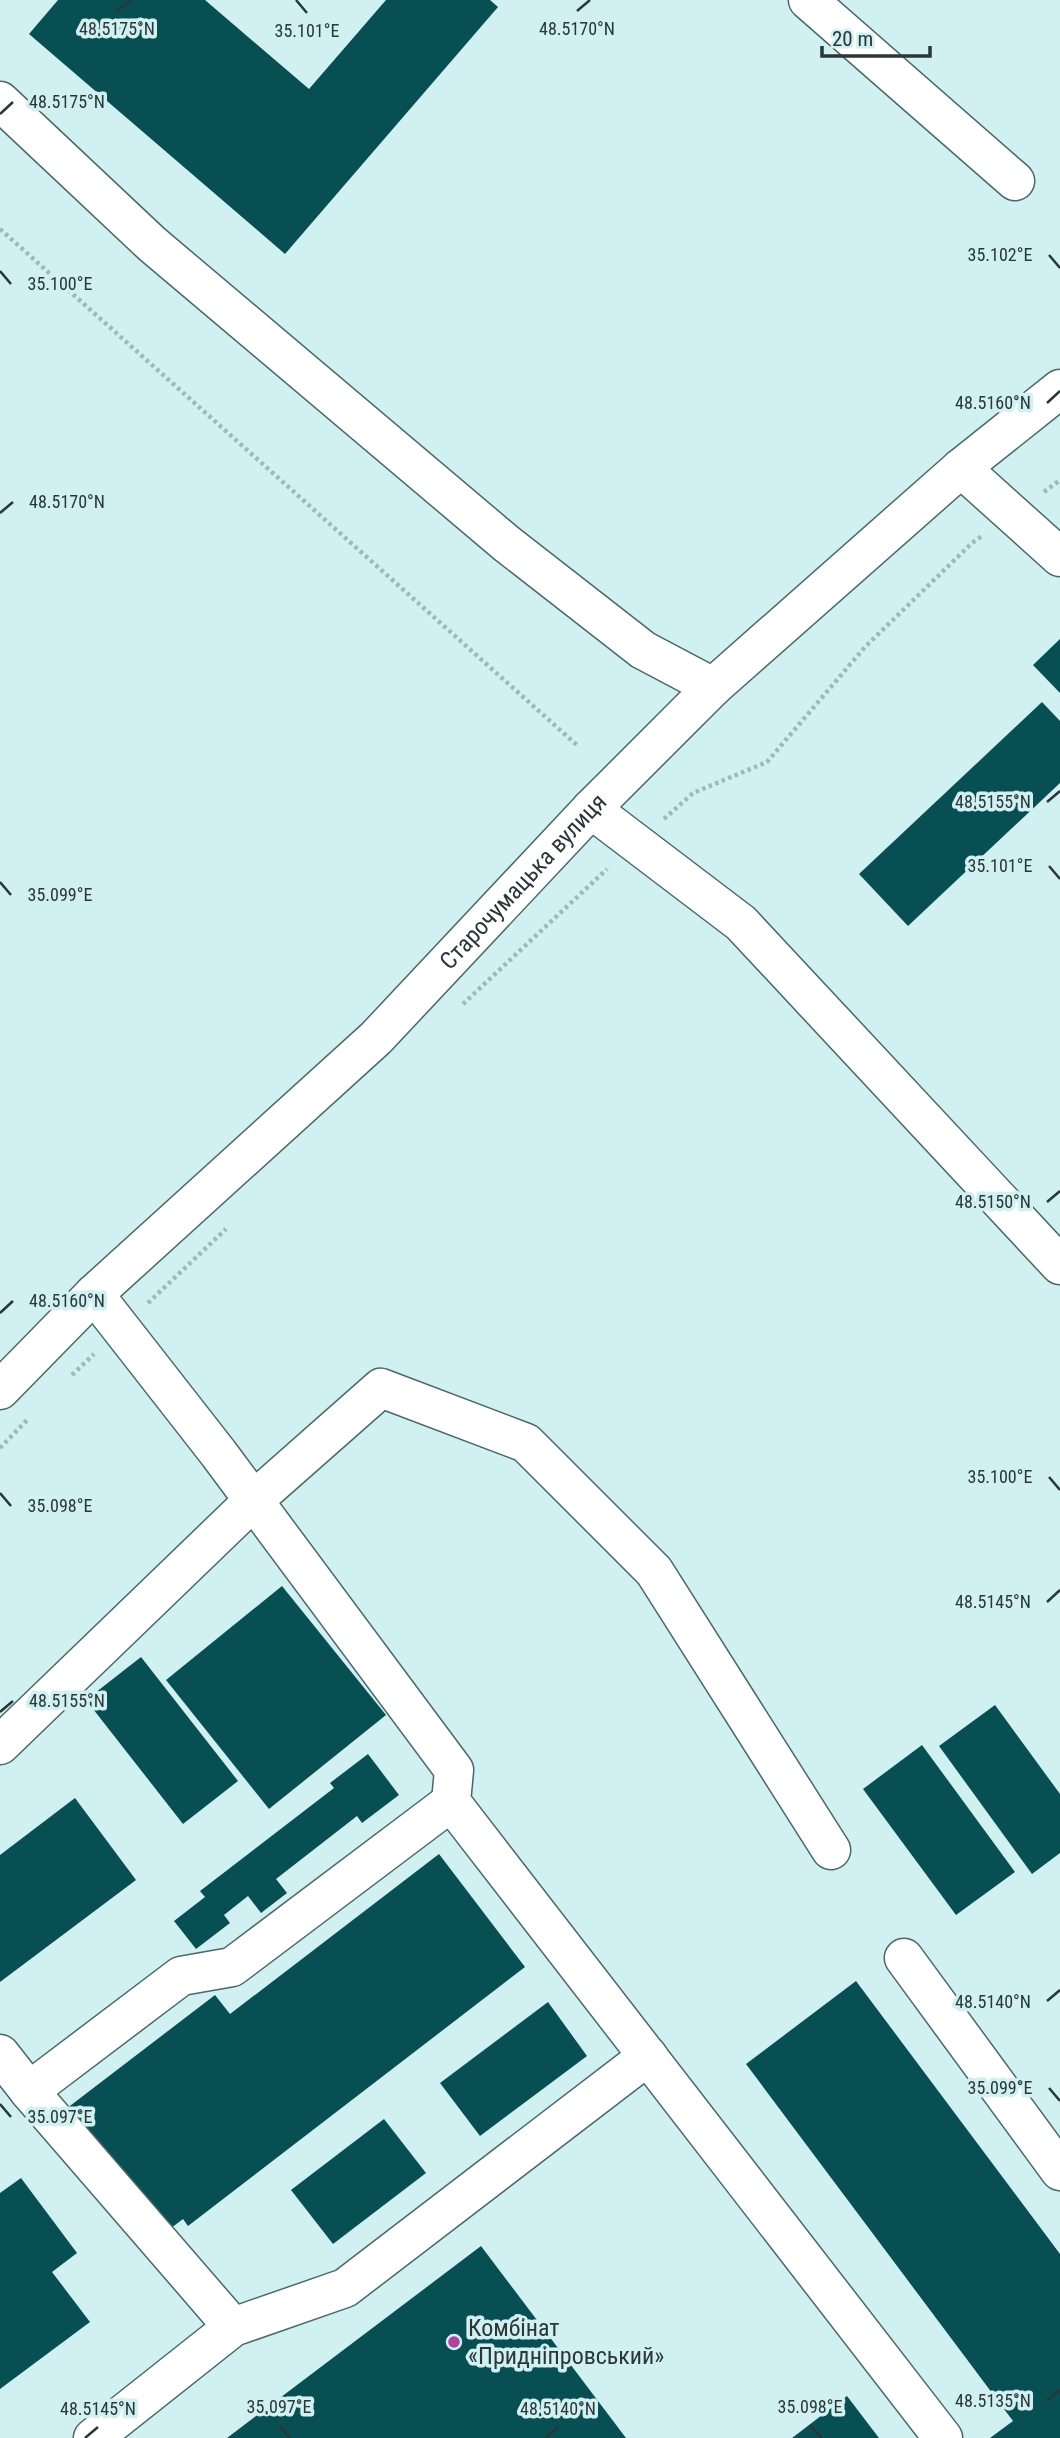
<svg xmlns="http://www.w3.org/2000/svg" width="1060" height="2438" viewBox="0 0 1060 2438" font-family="'Roboto Condensed',sans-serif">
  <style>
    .building { fill: #084f54 }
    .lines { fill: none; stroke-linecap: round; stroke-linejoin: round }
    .minor-casing { stroke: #4c6769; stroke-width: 41 }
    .path { stroke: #9fb8ba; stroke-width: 4.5; stroke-dasharray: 3.5 3.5; stroke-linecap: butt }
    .minor { stroke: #fff; stroke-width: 38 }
    .ticks { fill: none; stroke: #2a3637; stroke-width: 2.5 }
    .poi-dot { fill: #b042a0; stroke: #d1f0f2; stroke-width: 2.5 }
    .labels { text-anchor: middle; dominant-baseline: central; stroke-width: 7; stroke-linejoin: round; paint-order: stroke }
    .street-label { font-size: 24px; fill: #2a3637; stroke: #d1f0f2 }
    .poi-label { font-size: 24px; fill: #2a3637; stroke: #d1f0f2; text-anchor: start }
    .ticks-label { font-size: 18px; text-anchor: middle; fill: #2a3637; stroke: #d1f0f2; stroke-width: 7; stroke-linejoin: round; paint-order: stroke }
  </style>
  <rect width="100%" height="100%" fill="#d1f0f2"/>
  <g class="building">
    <polygon points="58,0 205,0 309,89 386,0 490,0 498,7 285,254 29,34"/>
    <polygon points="1060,639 1060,693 1033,665"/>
    <polygon points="1042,702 1060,721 1060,783 908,926 859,874"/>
    <polygon points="282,1586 386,1715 269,1809 166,1680"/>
    <polygon points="141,1657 238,1781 183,1824 86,1700"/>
    <polygon points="995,1705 1060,1794 1060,1853 1032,1874 939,1746"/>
    <polygon points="922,1745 1015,1872 956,1915 863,1789"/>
    <polygon points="368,1754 399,1795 362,1823 357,1816 276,1879 287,1893 261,1913 248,1896 224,1915 230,1923 196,1949 174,1921 205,1897 200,1891 334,1788 330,1783"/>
    <polygon points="75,1798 136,1880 0,1982 0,1855"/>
    <polygon points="439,1854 525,1967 188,2226 183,2219 158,2238 62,2112 215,1995 230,2014"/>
    <polygon points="856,1981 1060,2254 1060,2438 990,2438 1013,2421 746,2064"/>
    <polygon points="548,2002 587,2056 480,2136 440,2083"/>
    <polygon points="384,2119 426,2173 333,2244 291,2190"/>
    <polygon points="21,2178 77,2253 52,2272 90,2322 0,2389 0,2193"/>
    <polygon points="481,2246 626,2438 227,2438"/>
    <polygon points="847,2396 879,2438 792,2438"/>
  </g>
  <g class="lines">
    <defs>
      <g id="minor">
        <polyline points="808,0 1015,181"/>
        <polyline points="0,101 152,244 507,544 643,650 713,687"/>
        <polyline points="961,468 1060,557"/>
        <polyline points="591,809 741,923 1060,1265"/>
        <polyline points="94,1294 219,1454 454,1770 451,1802 943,2438"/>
        <path id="s1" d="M 0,1390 L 94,1294 L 376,1038 L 591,809 L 713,687 L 961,468 L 1060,389"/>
        <polyline points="0,1745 254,1500 381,1388 526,1443 654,1571 831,1850"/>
        <polyline points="904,1958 1060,2171"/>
        <polyline points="0,2054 29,2091 233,2327"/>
        <polyline points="29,2091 181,1976 232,1967 451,1802"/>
        <polyline points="93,2438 233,2327 345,2288 648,2056"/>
      </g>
    </defs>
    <use href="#minor" class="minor-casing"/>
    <g class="path">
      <polyline points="0,229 578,746"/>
      <polyline points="1044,492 1060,480"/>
      <polyline points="664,819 693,793 767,762 865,647 972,543 982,536"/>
      <polyline points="463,1004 607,869"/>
      <polyline points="148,1303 226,1229"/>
      <polyline points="72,1375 94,1354"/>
      <polyline points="0,1448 29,1418"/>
    </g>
    <use href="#minor" class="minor"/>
  </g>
  <path class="ticks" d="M 296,0 L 307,13M 117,11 L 131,0M 577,11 L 590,0M 0,114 L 13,102M 1049,255 L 1060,268M 0,271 L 11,284M 1047,403 L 1060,391M 0,513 L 13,502M 1047,802 L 1060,791M 1049,866 L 1060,879M 0,882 L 11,895M 1047,1202 L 1060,1191M 0,1313 L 13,1301M 1049,1477 L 1060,1490M 0,1493 L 11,1506M 1047,1602 L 1060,1590M 0,1712 L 13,1701M 1047,2001 L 1060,1990M 1049,2088 L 1060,2101M 0,2104 L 11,2117M 1047,2401 L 1060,2390M 279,2425 L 290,2438M 810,2425 L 822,2438M 85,2438 L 98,2427M 545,2438 L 558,2427"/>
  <circle class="poi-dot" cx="454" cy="2342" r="7"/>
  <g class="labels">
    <g class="street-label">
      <text stroke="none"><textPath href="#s1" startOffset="730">Старочумацька вулиця</textPath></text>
    </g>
    <g class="poi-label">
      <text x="468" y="2328">Комбінат<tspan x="468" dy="28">«Придніпровський»</tspan></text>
    </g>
  </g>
  <g class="ticks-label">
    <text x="117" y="35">48.5175°N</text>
    <text x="577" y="35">48.5170°N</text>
    <text x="307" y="37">35.101°E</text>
    <text x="67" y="108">48.5175°N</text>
    <text x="1000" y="261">35.102°E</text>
    <text x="60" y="290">35.100°E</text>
    <text x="993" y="409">48.5160°N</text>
    <text x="67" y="508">48.5170°N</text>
    <text x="993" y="808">48.5155°N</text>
    <text x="1000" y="872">35.101°E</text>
    <text x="60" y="901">35.099°E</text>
    <text x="993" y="1208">48.5150°N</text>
    <text x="67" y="1307">48.5160°N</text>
    <text x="1000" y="1483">35.100°E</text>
    <text x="60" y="1512">35.098°E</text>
    <text x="993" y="1608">48.5145°N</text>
    <text x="67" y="1707">48.5155°N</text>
    <text x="993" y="2008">48.5140°N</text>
    <text x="1000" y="2094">35.099°E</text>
    <text x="60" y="2123">35.097°E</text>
    <text x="993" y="2407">48.5135°N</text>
    <text x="279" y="2413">35.097°E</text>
    <text x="810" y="2413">35.098°E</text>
    <text x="98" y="2415">48.5145°N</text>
    <text x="558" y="2415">48.5140°N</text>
  </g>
  <path d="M822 46v10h108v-10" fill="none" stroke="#2a3637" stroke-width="3.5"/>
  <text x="832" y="46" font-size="21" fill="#2a3637" stroke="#d1f0f2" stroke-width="5" paint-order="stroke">20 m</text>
</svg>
